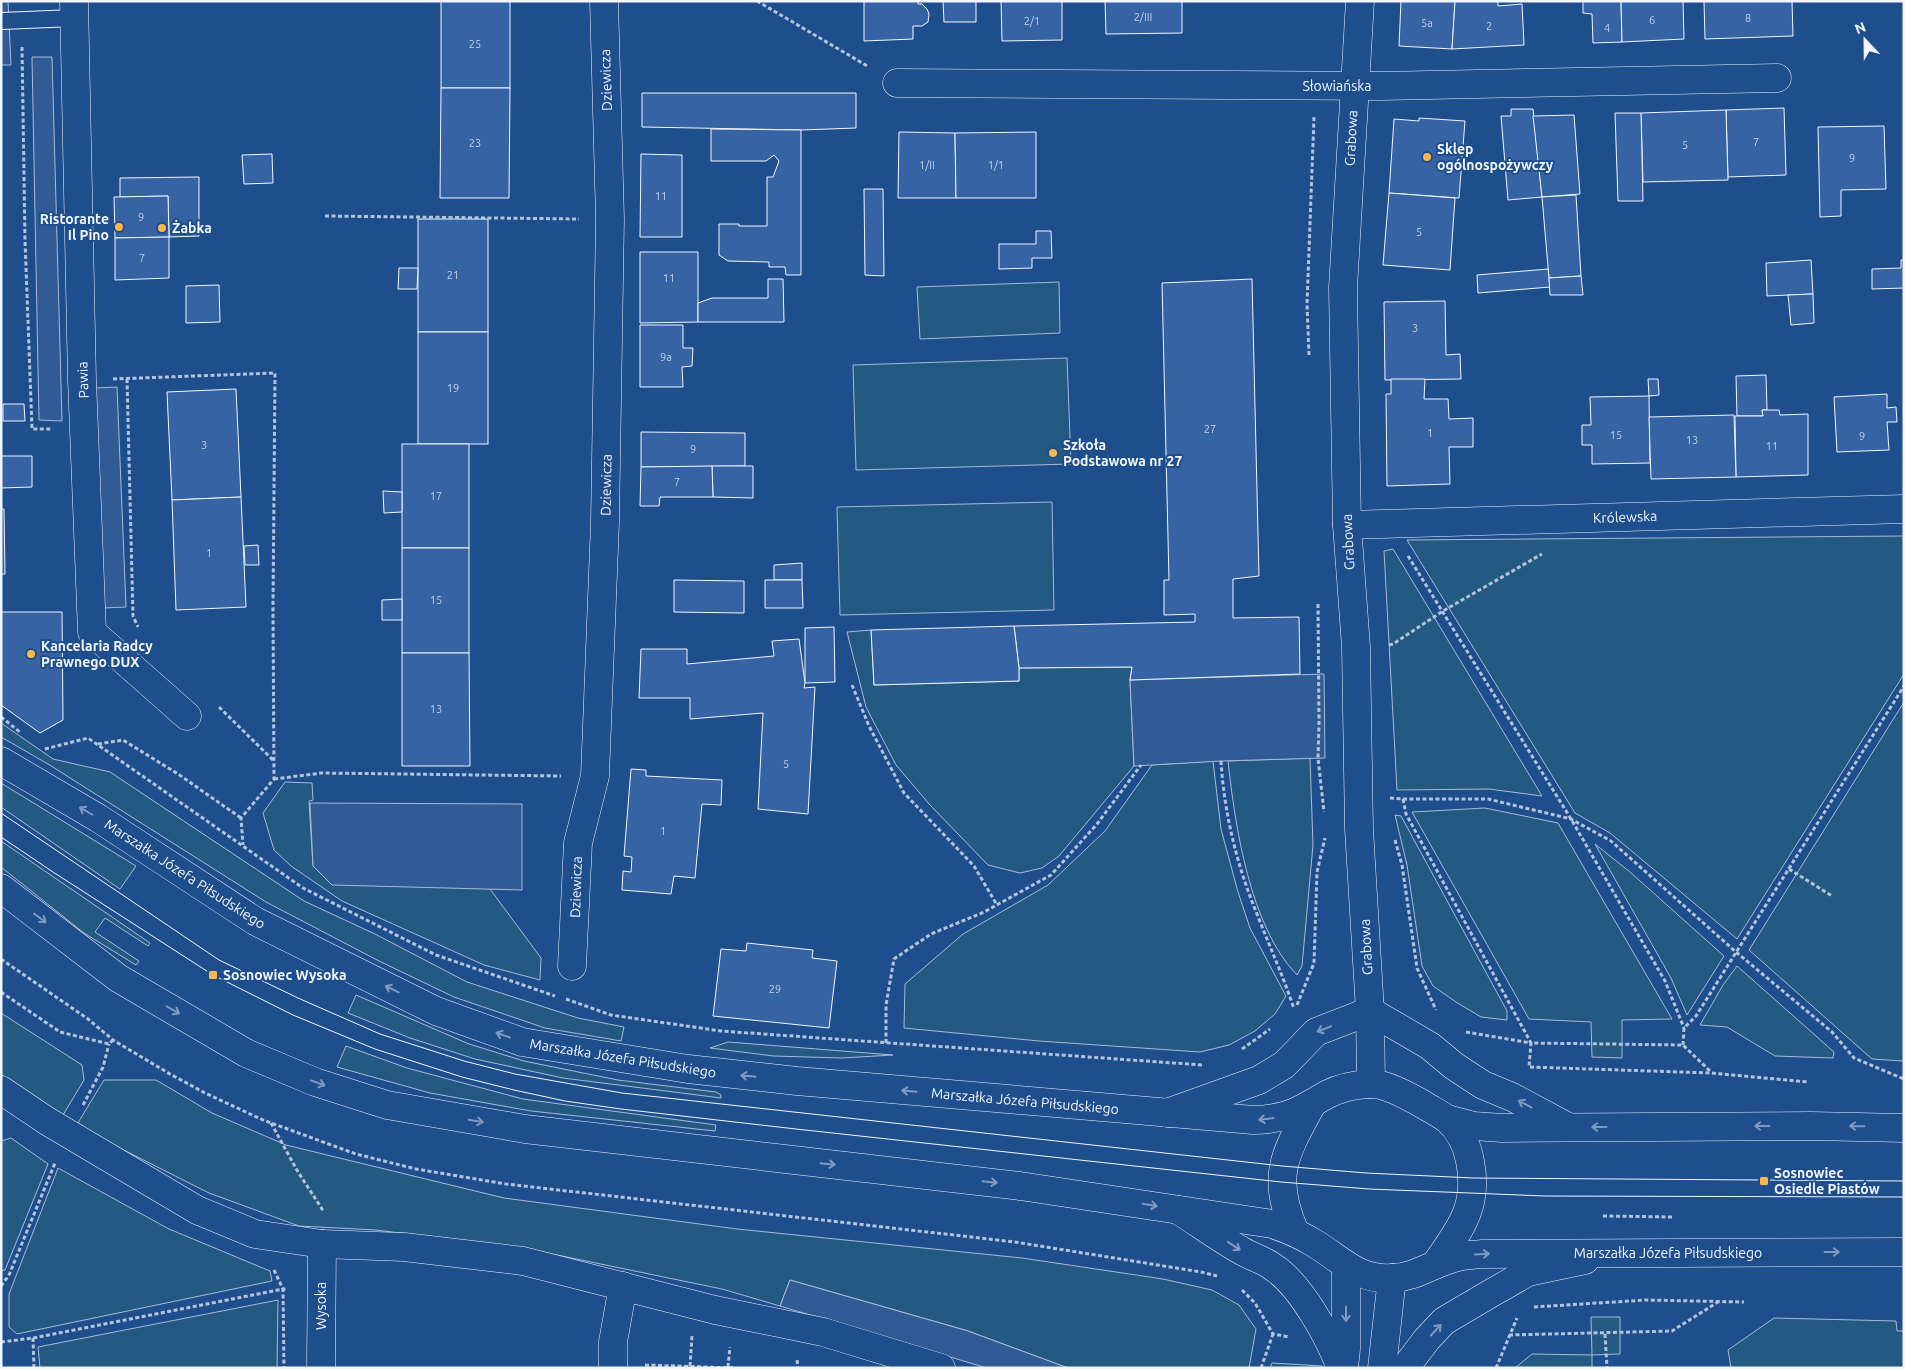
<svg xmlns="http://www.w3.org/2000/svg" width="1905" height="1369" viewBox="0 0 1905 1369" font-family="Ubuntu,sans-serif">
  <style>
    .green { fill: #245a82; stroke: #a8bbd7 }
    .parking { fill: #305b95; stroke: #a8bbd7 }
    .building { fill: #3563a3; stroke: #f2f6ff }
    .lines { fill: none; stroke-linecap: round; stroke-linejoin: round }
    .lane-casing { stroke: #f2f6ff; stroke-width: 18 }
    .street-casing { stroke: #f2f6ff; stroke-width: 29 }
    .secondary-casing { stroke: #f2f6ff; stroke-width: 29 }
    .path { stroke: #b3c4dc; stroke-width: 3; stroke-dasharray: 4 2.5; stroke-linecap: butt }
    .lane { stroke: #1f4e8c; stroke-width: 16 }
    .street { stroke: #1f4e8c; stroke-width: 28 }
    .secondary { stroke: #1f4e8c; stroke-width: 28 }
    .tram { stroke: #f2f6ff; stroke-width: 1 }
    .oneway { stroke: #7e9ac0 }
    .poi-dot { fill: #ffb74d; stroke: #1f4e8c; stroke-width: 2 }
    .labels { text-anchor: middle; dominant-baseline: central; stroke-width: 4; stroke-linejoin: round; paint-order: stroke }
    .number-label { font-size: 11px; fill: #c3d1e8 }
    .street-label { font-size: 14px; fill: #f2f6ff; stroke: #1f4e8c }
    .poi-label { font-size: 14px; font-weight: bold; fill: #f2f6ff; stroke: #1f4e8c; text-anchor: start }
  </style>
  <rect width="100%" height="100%" fill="#1f4e8c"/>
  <g class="green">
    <polygon points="1059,282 1060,333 920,339 917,287"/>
    <polygon points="1067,358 1071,464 856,470 853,365"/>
    <polygon points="1052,502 1054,610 840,615 837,507"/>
    <polygon points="1904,536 1904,674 1737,939 1610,833 1575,813 1407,540"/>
    <polygon points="1393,549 1542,796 1489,789 1397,790 1384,551"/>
    <polygon points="871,630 874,685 1019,681 1019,668 1132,667 1130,680 1134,766 1059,856 1042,868 1020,873 988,865 930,805 896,765 866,707 847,632"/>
    <polygon points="1904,702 1904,1057 1903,1061 1872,1059 1749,950"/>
    <polygon points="1,723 53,759 110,772 304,901 375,934 467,982 578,1018 624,1027 621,1041 545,1028 454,997 379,961 266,902 48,764 1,737"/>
    <path d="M 1310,758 L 1313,845 L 1302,966 L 1297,975 C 1250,927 1235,826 1228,761 Z"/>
    <polygon points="1213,761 1221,829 1238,892 1250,928 1286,996 1275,1014 1255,1031 1229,1045 1200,1052 1039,1041 904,1028 905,984 963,934 1048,885 1105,831 1152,765"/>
    <polygon points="285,782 312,783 313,800 309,801 313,866 490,889 541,958 540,980 484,965 342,901 291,866 274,850 263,813"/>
    <polygon points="1,783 136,866 120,889 1,807"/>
    <polygon points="1485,808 1558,823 1672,1019 1622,1020 1622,1058 1592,1057 1591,1022 1529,1019 1412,812"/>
    <polygon points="1395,815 1401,816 1507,1011 1507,1020 1481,1017 1456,1002 1433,986 1422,966 1407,865"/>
    <polygon points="1,841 150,943 148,946 105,918 95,932 139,961 136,965 84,933 1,867"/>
    <polygon points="1595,844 1630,872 1724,956 1687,1015 1671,978"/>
    <polygon points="1737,966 1834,1052 1833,1058 1775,1056 1727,1027 1700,1025 1723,985"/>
    <polygon points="356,995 469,1044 524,1061 618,1080 716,1092 721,1095 721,1098 563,1078 475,1059 410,1038 348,1013"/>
    <polygon points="1,1013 82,1065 84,1080 63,1115 1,1074"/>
    <polygon points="728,1042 893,1055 842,1058 773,1056 710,1048"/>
    <polygon points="346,1046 407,1068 523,1099 716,1125 715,1131 531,1111 430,1093 337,1067"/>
    <polygon points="104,1080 156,1080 212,1113 286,1145 504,1198 737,1229 1022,1258 1163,1279 1212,1290 1239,1305 1256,1329 1249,1368 1068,1368 968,1331 790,1280 780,1306 722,1289 523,1248 376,1230 299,1226 209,1193 76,1126"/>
    <polygon points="11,1138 48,1164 5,1270 1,1271 1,1141"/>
    <polygon points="58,1168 169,1229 270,1271 272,1281 17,1334 9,1327 9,1294"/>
    <polygon points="278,1300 277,1368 40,1368 38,1347"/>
    <polygon points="1591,1317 1620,1317 1620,1354 1592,1355 1592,1368 1515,1368 1532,1354 1592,1355"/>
    <polygon points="1774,1318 1896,1321 1897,1331 1904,1331 1904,1368 1731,1368 1728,1350"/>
    <polygon points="1272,1363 1322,1366 1323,1368 1270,1368"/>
  </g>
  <g class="parking">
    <polygon points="1,1 8,1 11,65 1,65"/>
    <polygon points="32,57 52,57 62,421 39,420"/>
    <polygon points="117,387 126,607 104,608 95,388"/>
    <polygon points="1324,674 1325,758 1221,761 1134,766 1130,680"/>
    <polygon points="310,803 522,804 522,890 332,885 313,866"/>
    <polygon points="790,1280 968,1331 1068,1368 987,1368 780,1306"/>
  </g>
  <g class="building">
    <rect x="441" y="1" width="69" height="87"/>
    <polygon points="864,1 918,1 918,4 922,4 927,9 929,14 928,22 922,26 913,26 913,39 864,41"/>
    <polygon points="943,1 976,1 976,22 944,22"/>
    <polygon points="1001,1 1062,1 1062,40 1002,41"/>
    <polygon points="1105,1 1182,1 1182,33 1106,34"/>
    <polygon points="1401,1 1455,1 1452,49 1399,46"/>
    <polygon points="1455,1 1498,1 1498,6 1522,4 1524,45 1452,49"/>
    <polygon points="1583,1 1621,1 1622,42 1593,43 1592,14 1583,13"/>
    <polygon points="1621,1 1683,1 1684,39 1622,42"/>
    <polygon points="1704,1 1792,1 1793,36 1705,39"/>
    <polygon points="441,88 510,88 509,198 440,198"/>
    <polygon points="642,93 856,93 856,128 801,130 642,127"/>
    <polygon points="1784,108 1786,175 1728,177 1726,110"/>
    <polygon points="1511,109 1533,109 1542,197 1508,200 1501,116 1511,116"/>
    <polygon points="1726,110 1728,180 1643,182 1641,113"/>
    <polygon points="1615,113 1641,113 1643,201 1618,201"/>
    <polygon points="1574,115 1580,194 1542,197 1533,116"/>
    <polygon points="1419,118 1465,121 1459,198 1389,193 1394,119 1419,121"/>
    <polygon points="1884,126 1886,189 1841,190 1841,216 1820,217 1818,127"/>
    <polygon points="711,129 801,130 801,275 786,275 785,267 769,267 769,262 728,261 719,255 719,224 739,224 739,226 767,226 767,177 773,177 779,161 774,155 766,161 711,161"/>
    <polygon points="899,132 955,133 956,198 898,198"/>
    <polygon points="1036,132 1036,198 956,198 955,133"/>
    <polygon points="272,154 273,183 244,184 242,155"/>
    <polygon points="641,154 682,155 682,237 640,237"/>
    <polygon points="199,177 199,236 169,237 168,196 120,197 120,178"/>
    <polygon points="864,189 883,189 884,276 865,275"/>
    <polygon points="1389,193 1455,198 1450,270 1383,265"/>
    <polygon points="1576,195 1581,276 1549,278 1542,197"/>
    <polygon points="168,196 169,237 115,238 114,197"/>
    <rect x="418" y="219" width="70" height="113"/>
    <polygon points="1036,231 1051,231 1052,258 1032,258 1032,268 999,269 999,244 1036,244"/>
    <polygon points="169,237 169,278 115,280 115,238"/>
    <polygon points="640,252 698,252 698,322 640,323"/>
    <polygon points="1811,260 1813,294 1767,296 1766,263"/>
    <polygon points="1901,260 1904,260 1904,288 1872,289 1872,269 1901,268"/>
    <polygon points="399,268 418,268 417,289 398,289"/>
    <polygon points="1548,269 1550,287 1478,293 1477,275"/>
    <polygon points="1581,276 1583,295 1550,295 1549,278"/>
    <polygon points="768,279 783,279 784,322 698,322 698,303 712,298 768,298"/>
    <polygon points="1252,279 1259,576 1233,579 1233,618 1299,617 1300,674 1130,680 1132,667 1019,668 1014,626 1195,622 1195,614 1164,615 1164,580 1169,580 1162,283"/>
    <polygon points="219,285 220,322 186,323 186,286"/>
    <polygon points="1813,294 1814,323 1791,325 1788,295"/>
    <polygon points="1445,301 1446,355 1460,354 1461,379 1385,380 1384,302"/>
    <polygon points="640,325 683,325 683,348 693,348 692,366 682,367 683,387 640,387"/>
    <rect x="418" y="332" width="70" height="112"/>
    <polygon points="1766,375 1767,410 1762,410 1763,416 1737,416 1736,376"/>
    <polygon points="1391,379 1425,379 1424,399 1448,399 1449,419 1473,418 1473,447 1449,447 1450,484 1387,486 1386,394 1391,394"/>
    <polygon points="1648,379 1658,379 1659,395 1649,396"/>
    <polygon points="236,389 241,497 172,500 167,392"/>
    <polygon points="1887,394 1887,408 1896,407 1897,422 1887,422 1889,450 1837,452 1834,397"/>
    <polygon points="1649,396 1650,463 1592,464 1592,445 1582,445 1582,425 1591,425 1590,397"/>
    <polygon points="3,404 24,404 25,421 3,421"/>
    <polygon points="1762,410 1779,410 1780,415 1808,414 1808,475 1736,477 1735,416 1763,416"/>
    <polygon points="1734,415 1736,477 1651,479 1649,417"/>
    <polygon points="641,432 745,433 745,466 641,467"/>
    <rect x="402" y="444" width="67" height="104"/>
    <polygon points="1,456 32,456 32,487 1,488"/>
    <polygon points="712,466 753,466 753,498 713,497"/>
    <polygon points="712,466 713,497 660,497 659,506 640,506 641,467"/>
    <polygon points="383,491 402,492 402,512 384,513"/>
    <polygon points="241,497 246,607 176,610 172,500"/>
    <polygon points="1,509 4,509 5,574 1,574"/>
    <polygon points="258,545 259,565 245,565 244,546"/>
    <rect x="402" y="548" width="67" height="105"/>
    <polygon points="802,563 802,580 774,580 774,565"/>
    <polygon points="674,580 744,581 744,613 674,612"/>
    <polygon points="765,580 802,580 803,608 765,608"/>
    <polygon points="402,599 402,620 382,620 382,600"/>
    <polygon points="1,612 62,612 63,720 40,733 1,705"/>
    <polygon points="1014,626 1019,668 1019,681 874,685 871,630"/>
    <polygon points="834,627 835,682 805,683 805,628"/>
    <polygon points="799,639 805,683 804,688 815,687 808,814 758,809 763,713 690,719 690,698 639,698 641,649 687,649 687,664 774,656 772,641"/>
    <polygon points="402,653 469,653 470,766 402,766"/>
    <polygon points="631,769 646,770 646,776 722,780 721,805 702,804 695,878 674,876 671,894 622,890 623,871 631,872 632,857 624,856"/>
    <polygon points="747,943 813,950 812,958 837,961 829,1028 713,1016 721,949 746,951"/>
  </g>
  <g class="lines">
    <defs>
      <polyline id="lane" points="1,21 74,18"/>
      <g id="street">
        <polyline points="74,1 82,380 92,632 187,716"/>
        <polyline points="1360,1 1343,288 1347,525 1356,647 1359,829 1370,1011 1371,1084"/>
        <polyline points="897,83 1381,86 1777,78"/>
        <polyline points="1347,525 1904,509"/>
        <polyline points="572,966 578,843 595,776 605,522 610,219 604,1"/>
        <polyline points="1370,1011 1430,1046 1454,1066 1483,1085 1512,1097 1568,1127"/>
        <polyline points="1,1090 47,1121 197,1210 255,1234 322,1244 404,1247 523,1261 715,1310 823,1332 941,1368"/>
        <polyline points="1167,1113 1259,1080 1284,1065 1316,1032 1370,1011"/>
        <path d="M 1178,1210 C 1199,1223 1220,1239 1242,1251 C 1252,1257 1264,1260 1273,1267 C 1301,1285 1329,1337 1341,1368"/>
        <polyline points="321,1368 322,1244"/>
        <polyline points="613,1368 613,1342 623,1286"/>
        <polyline points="1344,1368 1346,1349 1346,1265"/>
        <polyline points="1382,1368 1392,1278"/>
        <polyline points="1405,1368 1427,1339 1444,1321 1488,1295 1528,1272 1585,1260"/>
      </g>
      <g id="secondary">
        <path d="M 1,761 L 98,818 L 255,921 L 436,1011 L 522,1042 L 688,1069 L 797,1081 L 1253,1120 C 1266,1120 1278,1118 1290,1114 C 1304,1109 1315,1101 1328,1094 C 1340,1088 1354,1085 1368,1084 C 1384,1082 1410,1097 1424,1105 C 1432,1110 1440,1114 1447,1119 C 1460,1130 1467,1145 1470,1161 C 1479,1207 1460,1229 1435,1265"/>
        <path d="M 1,888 L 118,978 L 246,1053 L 315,1082 L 387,1105 L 525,1129 L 1020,1186 L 1272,1224 C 1287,1229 1301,1235 1314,1243 C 1341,1259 1358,1281 1393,1278 C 1418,1277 1434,1262 1458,1257 C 1466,1255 1474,1255 1481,1254 L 1904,1252"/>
        <polyline points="1447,1119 1474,1126 1502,1128 1811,1126 1904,1128"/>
        <path d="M 1295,1232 C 1270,1176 1285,1154 1312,1104"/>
      </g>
    </defs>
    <use href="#lane" class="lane-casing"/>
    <use href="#street" class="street-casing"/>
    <use href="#secondary" class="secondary-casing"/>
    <g class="path">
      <polyline points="757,1 869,67"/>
      <polyline points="22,47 25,240 32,429 51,429"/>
      <polyline points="325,216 579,219"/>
      <polyline points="1309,355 1307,304 1314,117"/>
      <polyline points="113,379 275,373 273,607 274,779 241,818 243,845"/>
      <polyline points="127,379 133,616 138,627"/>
      <polyline points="1408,556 1571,819 1665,981 1684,1028"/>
      <polyline points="1318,604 1319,723 1318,758 1324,812"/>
      <polyline points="1389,645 1393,644 1443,611 1542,554"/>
      <polyline points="852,685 869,726 904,793 974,866 997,905"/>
      <polyline points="219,707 273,760"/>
      <polyline points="1,717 20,732"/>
      <polyline points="98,744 123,740 178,774 241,818"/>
      <polyline points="45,749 88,738 303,888 436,955 555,996"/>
      <path d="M 1221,761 C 1224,811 1236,862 1255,909 C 1268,943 1283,975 1294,1009"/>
      <polyline points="274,779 322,773 561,776"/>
      <polyline points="1390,798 1403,799 1488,799 1571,819 1611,841 1736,952 1832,1032 1854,1058 1904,1079"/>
      <polyline points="1403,799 1406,814 1531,1043 1683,1045 1711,1072"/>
      <polyline points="1395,840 1402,865 1417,968 1436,1010"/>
      <polyline points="1789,869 1832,896"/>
      <polyline points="1,959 88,1019 113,1040 170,1074 205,1093 263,1120 356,1154 416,1169 506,1184 1015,1242 1201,1272 1217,1276"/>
      <polyline points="1,992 60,1032 109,1044 113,1040"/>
      <polyline points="566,999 611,1015 721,1031 1202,1065"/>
      <polyline points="1297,1005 1314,963 1317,872 1325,838"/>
      <polyline points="1466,1032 1531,1043 1529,1067 1711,1073 1808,1082"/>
      <polyline points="886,1043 886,1005 894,959 931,934 984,912 1051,875 1097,824 1141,765"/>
      <polyline points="1683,1045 1684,1028 1696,1016 1904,686"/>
      <polyline points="1242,1049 1270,1029"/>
      <polyline points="83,1105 103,1067 109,1044"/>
      <polyline points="271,1123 298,1172 324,1212"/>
      <polyline points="1603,1216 1673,1217"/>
      <polyline points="274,1270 283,1289 288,1289"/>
      <polyline points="1,1286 9,1275 55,1163"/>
      <polyline points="1242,1290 1255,1303 1273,1334 1289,1337"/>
      <polyline points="1534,1307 1646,1300 1744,1302"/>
      <polyline points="1605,1334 1607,1368"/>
      <polyline points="1509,1335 1672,1331 1718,1302"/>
      <polyline points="33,1338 34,1368"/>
      <polyline points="1,1342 33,1338 283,1289 284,1368"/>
      <polyline points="797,1360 798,1368"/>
      <polyline points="645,1365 735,1368"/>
      <polyline points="690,1366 692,1336"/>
      <polyline points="728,1367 730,1347"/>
      <polyline points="1261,1368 1273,1334"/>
      <polyline points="1496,1368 1517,1318"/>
    </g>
    <use href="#lane" class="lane"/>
    <use href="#street" class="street"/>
    <use href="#secondary" class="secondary"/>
    <g class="tram">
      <polyline points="1,813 219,960 298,998 380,1034 464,1061 515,1074 622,1093 1282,1166 1366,1173 1473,1178 1904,1181"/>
      <polyline points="1,837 53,872 213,975 293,1015 375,1049 462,1077 514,1090 565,1101 621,1109 796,1129 1281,1182 1369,1189 1545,1196 1904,1197"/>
    </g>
  </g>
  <defs><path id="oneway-shaft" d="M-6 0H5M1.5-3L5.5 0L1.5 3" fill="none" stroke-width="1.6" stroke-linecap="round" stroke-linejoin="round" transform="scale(1.25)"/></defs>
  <g class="oneway">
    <use href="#oneway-shaft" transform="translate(86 811) rotate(-150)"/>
    <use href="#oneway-shaft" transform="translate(40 918) rotate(37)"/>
    <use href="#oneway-shaft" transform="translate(392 989) rotate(-154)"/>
    <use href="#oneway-shaft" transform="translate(173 1010) rotate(30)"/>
    <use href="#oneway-shaft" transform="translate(1324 1029) rotate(159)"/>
    <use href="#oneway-shaft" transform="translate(503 1035) rotate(-160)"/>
    <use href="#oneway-shaft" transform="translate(748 1076) rotate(-174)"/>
    <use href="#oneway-shaft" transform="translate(318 1083) rotate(20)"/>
    <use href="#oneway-shaft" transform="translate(909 1091) rotate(-175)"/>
    <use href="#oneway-shaft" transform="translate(1525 1104) rotate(-152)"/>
    <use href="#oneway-shaft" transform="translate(1266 1119) rotate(173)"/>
    <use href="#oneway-shaft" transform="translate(476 1121) rotate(10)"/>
    <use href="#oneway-shaft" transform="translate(1762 1126) rotate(180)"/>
    <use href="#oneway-shaft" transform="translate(1857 1126) rotate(-179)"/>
    <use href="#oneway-shaft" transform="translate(1599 1127) rotate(180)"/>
    <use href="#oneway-shaft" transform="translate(828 1164) rotate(6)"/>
    <use href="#oneway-shaft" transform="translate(990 1182) rotate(6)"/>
    <use href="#oneway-shaft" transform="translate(1150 1205) rotate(9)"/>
    <use href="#oneway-shaft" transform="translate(1234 1246) rotate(33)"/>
    <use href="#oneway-shaft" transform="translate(1832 1252)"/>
    <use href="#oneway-shaft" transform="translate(1482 1254) rotate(-3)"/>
    <use href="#oneway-shaft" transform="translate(1346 1314) rotate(90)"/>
    <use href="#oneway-shaft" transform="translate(1436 1330) rotate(-47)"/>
  </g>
  <g class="poi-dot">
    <circle cx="1427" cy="157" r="5"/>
    <circle cx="119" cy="227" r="5"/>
    <circle cx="162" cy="228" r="5"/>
    <circle cx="1053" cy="453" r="5"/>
    <circle cx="31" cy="654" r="5"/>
    <rect x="208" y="970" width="10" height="10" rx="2.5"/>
    <rect x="1759" y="1176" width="10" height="10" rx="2.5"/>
  </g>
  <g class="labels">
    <g class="number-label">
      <text x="1143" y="17">2/III</text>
      <text x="1748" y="18">8</text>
      <text x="1652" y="20">6</text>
      <text x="1032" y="21">2/1</text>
      <text x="1427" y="23">5a</text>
      <text x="1489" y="26">2</text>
      <text x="1607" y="28">4</text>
      <text x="475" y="44">25</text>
      <text x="1756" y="142">7</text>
      <text x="475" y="143">23</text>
      <text x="1685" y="145">5</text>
      <text x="1852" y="158">9</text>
      <text x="927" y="165">1/II</text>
      <text x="996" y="165">1/1</text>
      <text x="661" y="196">11</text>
      <text x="141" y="217">9</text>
      <text x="1419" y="232">5</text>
      <text x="142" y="258">7</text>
      <text x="453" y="275">21</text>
      <text x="669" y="278">11</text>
      <text x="1415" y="328">3</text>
      <text x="666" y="357">9a</text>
      <text x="453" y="388">19</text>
      <text x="1210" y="429">27</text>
      <text x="1430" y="433">1</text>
      <text x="1616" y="435">15</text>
      <text x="1862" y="436">9</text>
      <text x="1692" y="440">13</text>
      <text x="204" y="445">3</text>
      <text x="1772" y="446">11</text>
      <text x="693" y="449">9</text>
      <text x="677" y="482">7</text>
      <text x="436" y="496">17</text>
      <text x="209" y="553">1</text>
      <text x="436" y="600">15</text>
      <text x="436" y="709">13</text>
      <text x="786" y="764">5</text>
      <text x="663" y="831">1</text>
      <text x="775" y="989">29</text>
    </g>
    <g class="street-label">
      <text transform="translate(606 80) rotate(-92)">Dziewicza</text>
      <text x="1337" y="86">Słowiańska</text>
      <text transform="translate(1351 138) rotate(-87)">Grabowa</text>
      <text transform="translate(83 380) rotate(-92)">Pawia</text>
      <text transform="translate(606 485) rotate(-89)">Dziewicza</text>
      <text transform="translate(1625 517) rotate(-2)">Królewska</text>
      <text transform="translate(1348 542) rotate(-93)">Grabowa</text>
      <text transform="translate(185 874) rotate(33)">Marszałka Józefa Piłsudskiego</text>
      <text transform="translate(576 887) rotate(-88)">Dziewicza</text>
      <text transform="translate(1366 947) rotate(-93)">Grabowa</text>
      <text transform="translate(623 1058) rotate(9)">Marszałka Józefa Piłsudskiego</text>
      <text transform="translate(1025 1101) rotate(5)">Marszałka Józefa Piłsudskiego</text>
      <text x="1668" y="1253">Marszałka Józefa Piłsudskiego</text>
      <text transform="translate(321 1306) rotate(-90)">Wysoka</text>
    </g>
    <g class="poi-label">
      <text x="1437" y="149">Sklep<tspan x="1437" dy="16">ogólnospożywczy</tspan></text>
      <text x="109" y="219" text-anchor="end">Ristorante<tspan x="109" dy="16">Il Pino</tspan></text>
      <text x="172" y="228">Żabka</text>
      <text x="1063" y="445">Szkoła<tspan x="1063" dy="16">Podstawowa nr 27</tspan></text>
      <text x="41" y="646">Kancelaria Radcy<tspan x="41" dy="16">Prawnego DUX</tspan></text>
      <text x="223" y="975">Sosnowiec Wysoka</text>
      <text x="1774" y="1173">Sosnowiec<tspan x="1774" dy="16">Osiedle Piastów</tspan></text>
    </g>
  </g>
  <rect width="1905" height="1369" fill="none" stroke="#f2f6ff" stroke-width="5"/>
  <g transform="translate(1865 40) rotate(338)" stroke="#1f4e8c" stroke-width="4" paint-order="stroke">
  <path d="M0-4L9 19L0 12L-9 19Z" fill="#f2f6ff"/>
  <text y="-8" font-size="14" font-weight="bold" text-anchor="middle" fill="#f2f6ff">N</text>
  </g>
</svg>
